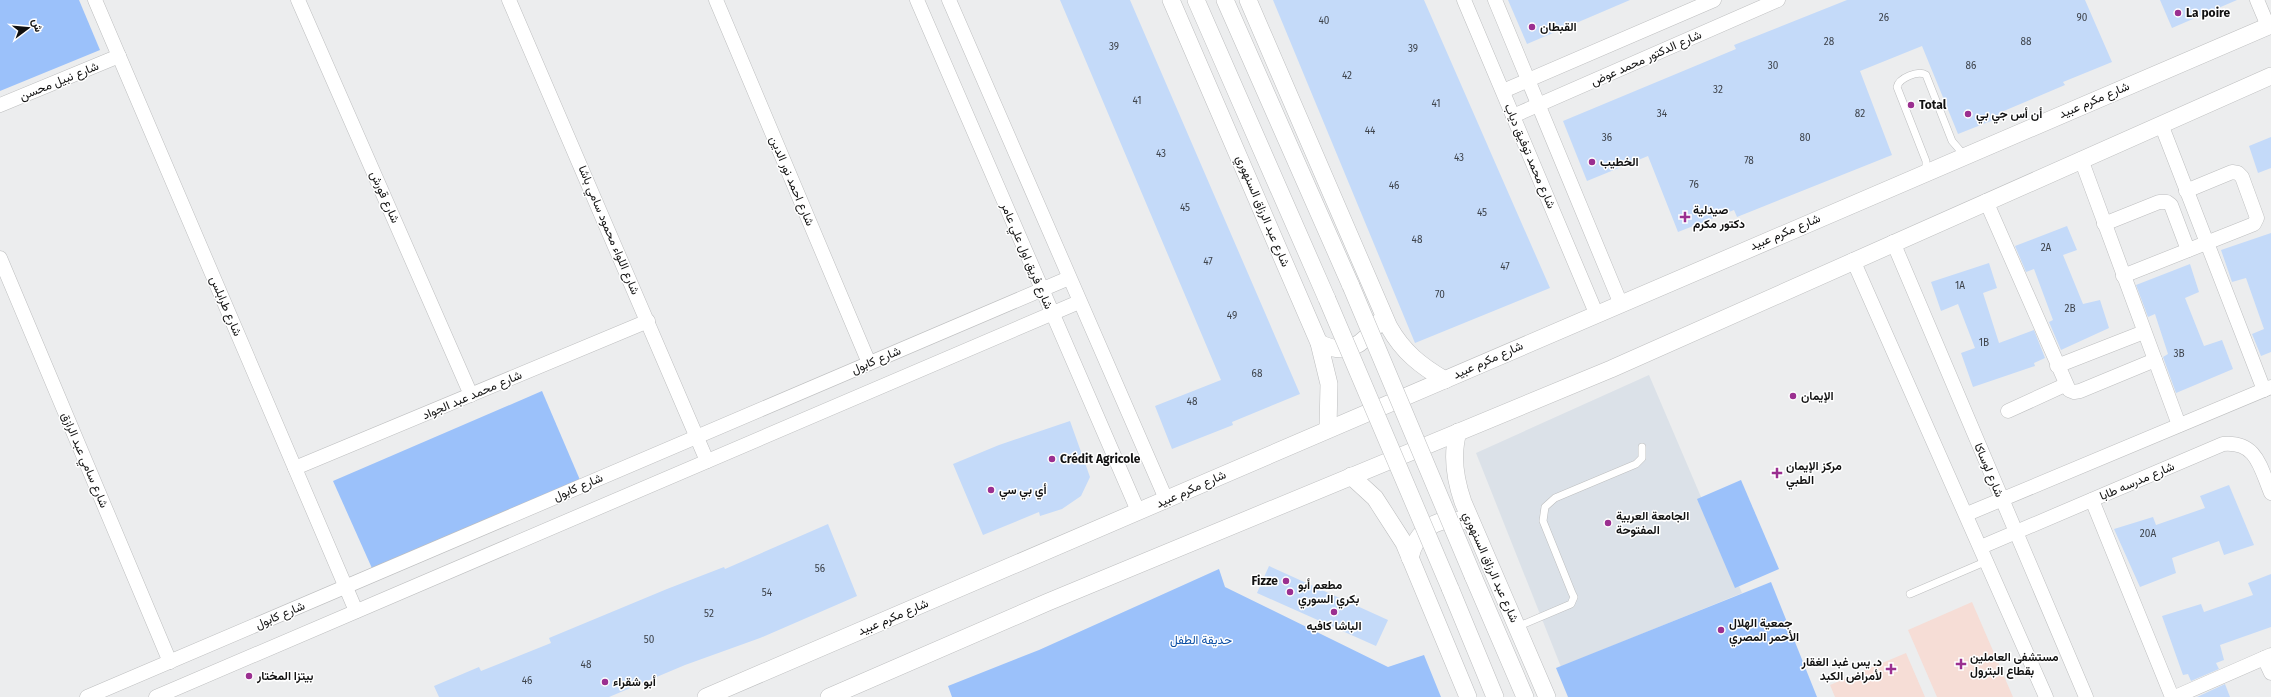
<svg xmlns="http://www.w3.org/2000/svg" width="2271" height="697" viewBox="0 0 2271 697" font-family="'Fira Sans',Vazirmatn,sans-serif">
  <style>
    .built { fill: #dbe1e8 }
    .medical { fill: #f6ddd6 }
    .green { fill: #9bc1fa }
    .building { fill: #c4daf9 }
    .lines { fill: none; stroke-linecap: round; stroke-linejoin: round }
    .service-casing { stroke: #bdbebf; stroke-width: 8 }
    .minor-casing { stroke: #bdbebf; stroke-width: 15 }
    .tertiary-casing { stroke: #bdbebf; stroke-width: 18 }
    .service { stroke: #fff; stroke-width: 7 }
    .minor { stroke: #fff; stroke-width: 14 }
    .tertiary { stroke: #fff; stroke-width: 17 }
    .tertiary-bridge-casing { stroke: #bdbebf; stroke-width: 18; stroke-linecap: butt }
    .tertiary-bridge { stroke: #fff; stroke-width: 17 }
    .poi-dot { fill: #9b2f90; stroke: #fff; stroke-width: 1.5 }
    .labels { text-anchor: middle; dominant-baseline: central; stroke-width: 3; stroke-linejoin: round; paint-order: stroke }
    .number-label { font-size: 10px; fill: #3e434b }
    .poi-label { font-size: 12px; font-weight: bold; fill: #111; stroke: #fff; text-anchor: start }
    .street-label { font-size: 12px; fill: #111; stroke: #fff }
    .park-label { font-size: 12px; fill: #074ca3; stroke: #fff }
  </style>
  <rect width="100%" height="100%" fill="#ecedee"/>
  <polygon class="built" points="1649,375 1742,593 1561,667 1476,453"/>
  <g class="medical">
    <polygon points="1972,602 2013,697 1937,697 1908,630"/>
    <polygon points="1906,653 1925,697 1835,697 1830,685"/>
  </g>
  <g class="green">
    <polygon points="0,0 79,0 100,50 0,91"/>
    <polygon points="542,391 583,487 375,575 333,481"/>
    <polygon points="1741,480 1779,569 1735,588 1697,499"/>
    <polygon points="1219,569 1225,587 1388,667 1424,655 1441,697 952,697 948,686 1039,650"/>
    <polygon points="1771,582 1817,697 1568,697 1556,668"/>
  </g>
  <g class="building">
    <polygon points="1060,0 1130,0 1300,394 1232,422 1233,425 1172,449 1155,406 1221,380"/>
    <polygon points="1273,0 1424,0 1550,288 1415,343"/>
    <polygon points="1508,0 1630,0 1527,44"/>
    <polygon points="1847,0 2085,0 2112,62 2063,82 2065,85 1999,113 2001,117 1958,134 1922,46 1860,71 1892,155 1737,217 1734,210 1678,232 1648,156 1587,181 1563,121 1736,49 1734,45"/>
    <polygon points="2160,0 2237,0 2172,28"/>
    <polygon points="2271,137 2271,168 2258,173 2249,146"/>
    <polygon points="2067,226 2077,250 2063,255 2083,304 2100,300 2109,328 2061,350 2049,322 2053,320 2034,269 2026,272 2015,246"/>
    <polygon points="2271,233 2271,352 2261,356 2252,334 2264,329 2246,278 2232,282 2221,250"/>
    <polygon points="1989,263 1997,288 1983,293 1999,343 2034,330 2045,358 2034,363 2035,366 1973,387 1961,353 1975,348 1958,304 1941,311 1931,282"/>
    <polygon points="2190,264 2199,292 2185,298 2204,346 2222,340 2233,369 2176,393 2163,357 2168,354 2155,314 2148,317 2136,285"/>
    <polygon points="1070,421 1090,477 1081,496 1062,509 1040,516 1039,512 983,535 953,464 999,445"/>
    <polygon points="2229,485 2254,545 2224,555 2219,541 2172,558 2176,573 2140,587 2114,529 2153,517 2156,525 2205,508 2200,496"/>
    <polygon points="828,524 857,596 760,638 685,665 609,697 439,697 434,686 479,667 481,671 551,643 549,638 667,589 724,567 725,569"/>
    <polygon points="1269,566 1388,620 1376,646 1257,593"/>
    <polygon points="2271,574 2271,627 2220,645 2224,660 2216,663 2219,669 2191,681 2188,674 2183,675 2162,616 2201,604 2204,612 2253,595 2248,583"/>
    <polygon points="2225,684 2230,697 2197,697"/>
  </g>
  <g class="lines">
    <defs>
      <g id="service">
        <path d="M 1926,172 L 1926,161 L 1897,87 C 1899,78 1918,70 1926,75 L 1952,141 L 1964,155"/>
        <polyline points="1910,594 1987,561"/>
        <polyline points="1517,627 1571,604 1574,597 1572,593 1543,521 1545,507 1555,498 1636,464 1642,458 1642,447"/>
      </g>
      <g id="minor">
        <polyline points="95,0 356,611"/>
        <polyline points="298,0 471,395"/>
        <polyline points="509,0 707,461"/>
        <polyline points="716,0 869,363"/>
        <polyline points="917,0 1138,511"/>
        <polyline points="949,0 1166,499"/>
        <polyline points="1464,0 1596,313"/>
        <polyline points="1495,0 1620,302"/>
        <polyline points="2257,0 2268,26"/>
        <polyline points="1503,91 1714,0"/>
        <polyline points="0,105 119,56"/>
        <polyline points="1513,116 1778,0"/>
        <polyline points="2161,124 2264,390"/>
        <polyline points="2081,159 2179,425"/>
        <polyline points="1986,201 2069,390 2074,392 2080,391 2155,360"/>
        <polyline points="2104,224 2159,202 2167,202 2171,205 2188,250"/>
        <polyline points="1893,242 2086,697"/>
        <polyline points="0,258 170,662"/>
        <polyline points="1853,260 2046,697"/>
        <polyline points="2123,276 2249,226 2254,224 2257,218 2242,177 2238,173 2232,172 2186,191"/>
        <polyline points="2057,366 2144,332"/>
        <polyline points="2008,411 2065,385"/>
        <polyline points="295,468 648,321"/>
        <polyline points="2092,500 2172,697"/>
        <polyline points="1967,514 2271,387"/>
        <path d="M 1981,547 L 2223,444 C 2257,441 2260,467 2271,493"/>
        <polyline points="2264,658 2271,673"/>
        <polyline points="87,697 1069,278"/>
        <polyline points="156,697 1079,302"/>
        <polyline points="2175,697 2271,655"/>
      </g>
      <g id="tertiary">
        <polyline points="1171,0 1319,343 1329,384 1328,428"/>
        <polyline points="1196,0 1327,299"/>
        <polyline points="1225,0 1351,286"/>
        <path d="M 1248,0 L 1389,327 C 1403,352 1421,366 1445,380"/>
        <path d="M 1319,343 C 1348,357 1363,345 1379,322"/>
        <path d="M 1458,432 C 1451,456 1455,479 1463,502 L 1547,697"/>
        <polyline points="1351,476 1375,498 1404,543 1468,697"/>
        <path d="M 1410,558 C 1416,531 1436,516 1463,521"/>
        <polyline points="1473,576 1525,697"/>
        <polyline points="1450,588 1495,697"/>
        <polyline points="706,697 2271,25"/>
        <polyline points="829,697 1048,602 1611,369 2271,76"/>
      </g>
    </defs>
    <use href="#service" class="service-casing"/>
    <use href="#minor" class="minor-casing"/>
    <use href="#tertiary" class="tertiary-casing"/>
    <use href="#service" class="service"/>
    <use href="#minor" class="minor"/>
    <use href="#tertiary" class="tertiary"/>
    <defs>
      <g id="tertiary-bridge">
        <polyline points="1351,286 1473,576"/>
        <polyline points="1327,299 1450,588"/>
      </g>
    </defs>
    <use href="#tertiary-bridge" class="tertiary-bridge-casing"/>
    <use href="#tertiary-bridge" class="tertiary-bridge"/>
  </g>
  <g class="poi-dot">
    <circle cx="2178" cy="13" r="4"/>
    <circle cx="1532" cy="27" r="4"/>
    <circle cx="1911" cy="105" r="4"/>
    <circle cx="1968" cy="114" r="4"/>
    <circle cx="1592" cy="162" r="4"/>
    <path d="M1683 211h4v4h4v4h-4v4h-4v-4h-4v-4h4z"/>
    <circle cx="1793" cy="396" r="4"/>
    <circle cx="1052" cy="459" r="4"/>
    <path d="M1775 467h4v4h4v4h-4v4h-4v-4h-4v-4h4z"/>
    <circle cx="991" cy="490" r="4"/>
    <circle cx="1608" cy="523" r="4"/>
    <circle cx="1286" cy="581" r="4"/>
    <circle cx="1290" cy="592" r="4"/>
    <circle cx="1334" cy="612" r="4"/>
    <circle cx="1721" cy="630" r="4"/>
    <path d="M1959 658h4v4h4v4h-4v4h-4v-4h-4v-4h4z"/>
    <path d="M1889 663h4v4h4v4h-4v4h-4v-4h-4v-4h4z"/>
    <circle cx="249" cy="676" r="4"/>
    <circle cx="605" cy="682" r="4"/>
  </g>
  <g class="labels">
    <g class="number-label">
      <text x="1884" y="18">26</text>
      <text x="2082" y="18">90</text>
      <text x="1324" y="21">40</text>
      <text x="1829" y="42">28</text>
      <text x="2026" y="42">88</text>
      <text x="1114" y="47">39</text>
      <text x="1413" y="49">39</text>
      <text x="1773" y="66">30</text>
      <text x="1971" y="66">86</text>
      <text x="1347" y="76">42</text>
      <text x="1718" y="90">32</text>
      <text x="1137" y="101">41</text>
      <text x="1436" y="104">41</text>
      <text x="1662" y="114">34</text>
      <text x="1860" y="114">82</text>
      <text x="1370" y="131">44</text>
      <text x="1607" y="138">36</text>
      <text x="1805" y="138">80</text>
      <text x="1161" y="154">43</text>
      <text x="1459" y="158">43</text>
      <text x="1749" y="161">78</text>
      <text x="1694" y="185">76</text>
      <text x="1394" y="186">46</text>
      <text x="1185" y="208">45</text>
      <text x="1482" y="213">45</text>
      <text x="1417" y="240">48</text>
      <text x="2046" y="248">2A</text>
      <text x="1208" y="262">47</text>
      <text x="1505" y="267">47</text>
      <text x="1960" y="286">1A</text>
      <text x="1440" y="295">70</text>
      <text x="2070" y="309">2B</text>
      <text x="1232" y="316">49</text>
      <text x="1984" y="343">1B</text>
      <text x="2179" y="354">3B</text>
      <text x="1257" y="374">68</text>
      <text x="1192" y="402">48</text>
      <text x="2148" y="534">20A</text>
      <text x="820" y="569">56</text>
      <text x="767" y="593">54</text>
      <text x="709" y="614">52</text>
      <text x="649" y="640">50</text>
      <text x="586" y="665">48</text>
      <text x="527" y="681">46</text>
    </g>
    <g class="poi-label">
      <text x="2186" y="13">La poire</text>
      <text x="1540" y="27">القبطان</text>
      <text x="1919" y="105">Total</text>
      <text x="1976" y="114">أن أس جي بي</text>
      <text x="1600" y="162">الخطيب</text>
      <text x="1693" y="210">صيدلية<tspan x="1693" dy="14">دكتور مكرم</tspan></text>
      <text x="1801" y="396">الإيمان</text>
      <text x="1060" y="459">Crédit Agricole</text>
      <text x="1786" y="466">مركز الإيمان<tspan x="1786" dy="14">الطبي</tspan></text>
      <text x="999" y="490">أي بي سي</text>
      <text x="1616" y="516">الجامعة العربية<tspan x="1616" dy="14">المفتوحة</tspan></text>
      <text x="1278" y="581" text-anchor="end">Fizze</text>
      <text x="1298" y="585">مطعم أبو<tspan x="1298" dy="14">بكري السوري</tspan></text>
      <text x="1729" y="623">جمعية الهلال<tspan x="1729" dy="14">الأحمر المصري</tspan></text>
      <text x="1334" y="626" text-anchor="middle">الباشا كافيه</text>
      <text x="1970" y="657">مستشفى العاملين<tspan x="1970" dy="14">بقطاع البترول</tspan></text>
      <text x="1882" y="662" text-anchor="end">د. يس غبد الغقار<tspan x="1882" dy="14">لأمراض الكبد</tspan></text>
      <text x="257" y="676">بيتزا المختار</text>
      <text x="613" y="682">أبو شقراء</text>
    </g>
    <g class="street-label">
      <text transform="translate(1646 58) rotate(-24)">شارع الدكتور محمد عوض</text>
      <text transform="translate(59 81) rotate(-22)">شارع نبيل محسن</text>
      <text transform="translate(2094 100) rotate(-23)">شارع مكرم عبيد</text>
      <text transform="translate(1530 156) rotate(67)">شارع محمد توفيق دياب</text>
      <text transform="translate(792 181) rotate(67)">شارع احمد نور الدين</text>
      <text transform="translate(385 197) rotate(66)">شارع قورش</text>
      <text transform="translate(1263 211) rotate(67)">شارع عبد الرزاق السنهوري</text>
      <text transform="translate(609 230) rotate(67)">شارع اللواء محمود سامي باشا</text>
      <text transform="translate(1785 232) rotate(-23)">شارع مكرم عبيد</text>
      <text transform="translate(1027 256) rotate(67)">شارع فريق اول علي عامر</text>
      <text transform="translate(226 306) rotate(67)">شارع طرابلس</text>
      <text transform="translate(876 360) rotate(-23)">شارع كابول</text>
      <text transform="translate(1488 360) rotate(-24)">شارع مكرم عبيد</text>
      <text transform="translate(472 395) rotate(-23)">شارع محمد عبد الجواد</text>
      <text transform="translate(85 460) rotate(67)">شارع سامي عبد الرازق</text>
      <text transform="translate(1989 470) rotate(67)">شارع لوساكا</text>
      <text transform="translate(2137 481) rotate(-23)">شارع مدرسه طابا</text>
      <text transform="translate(578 487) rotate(-23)">شارع كابول</text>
      <text transform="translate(1191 489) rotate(-24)">شارع مكرم عبيد</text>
      <text transform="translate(1491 567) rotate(66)">شارع عبد الرزاق السنهوري</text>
      <text transform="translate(280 615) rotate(-23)">شارع كابول</text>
      <text transform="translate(893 617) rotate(-23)">شارع مكرم عبيد</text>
    </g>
    <g class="park-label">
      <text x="1201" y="640">حديقة الطفل</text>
    </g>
  </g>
  <g transform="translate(28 28) rotate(74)" stroke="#ffffff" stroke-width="3" paint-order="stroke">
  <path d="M0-3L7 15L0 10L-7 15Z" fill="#111111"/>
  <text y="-6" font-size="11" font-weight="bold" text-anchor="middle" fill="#111111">ش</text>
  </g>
</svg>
